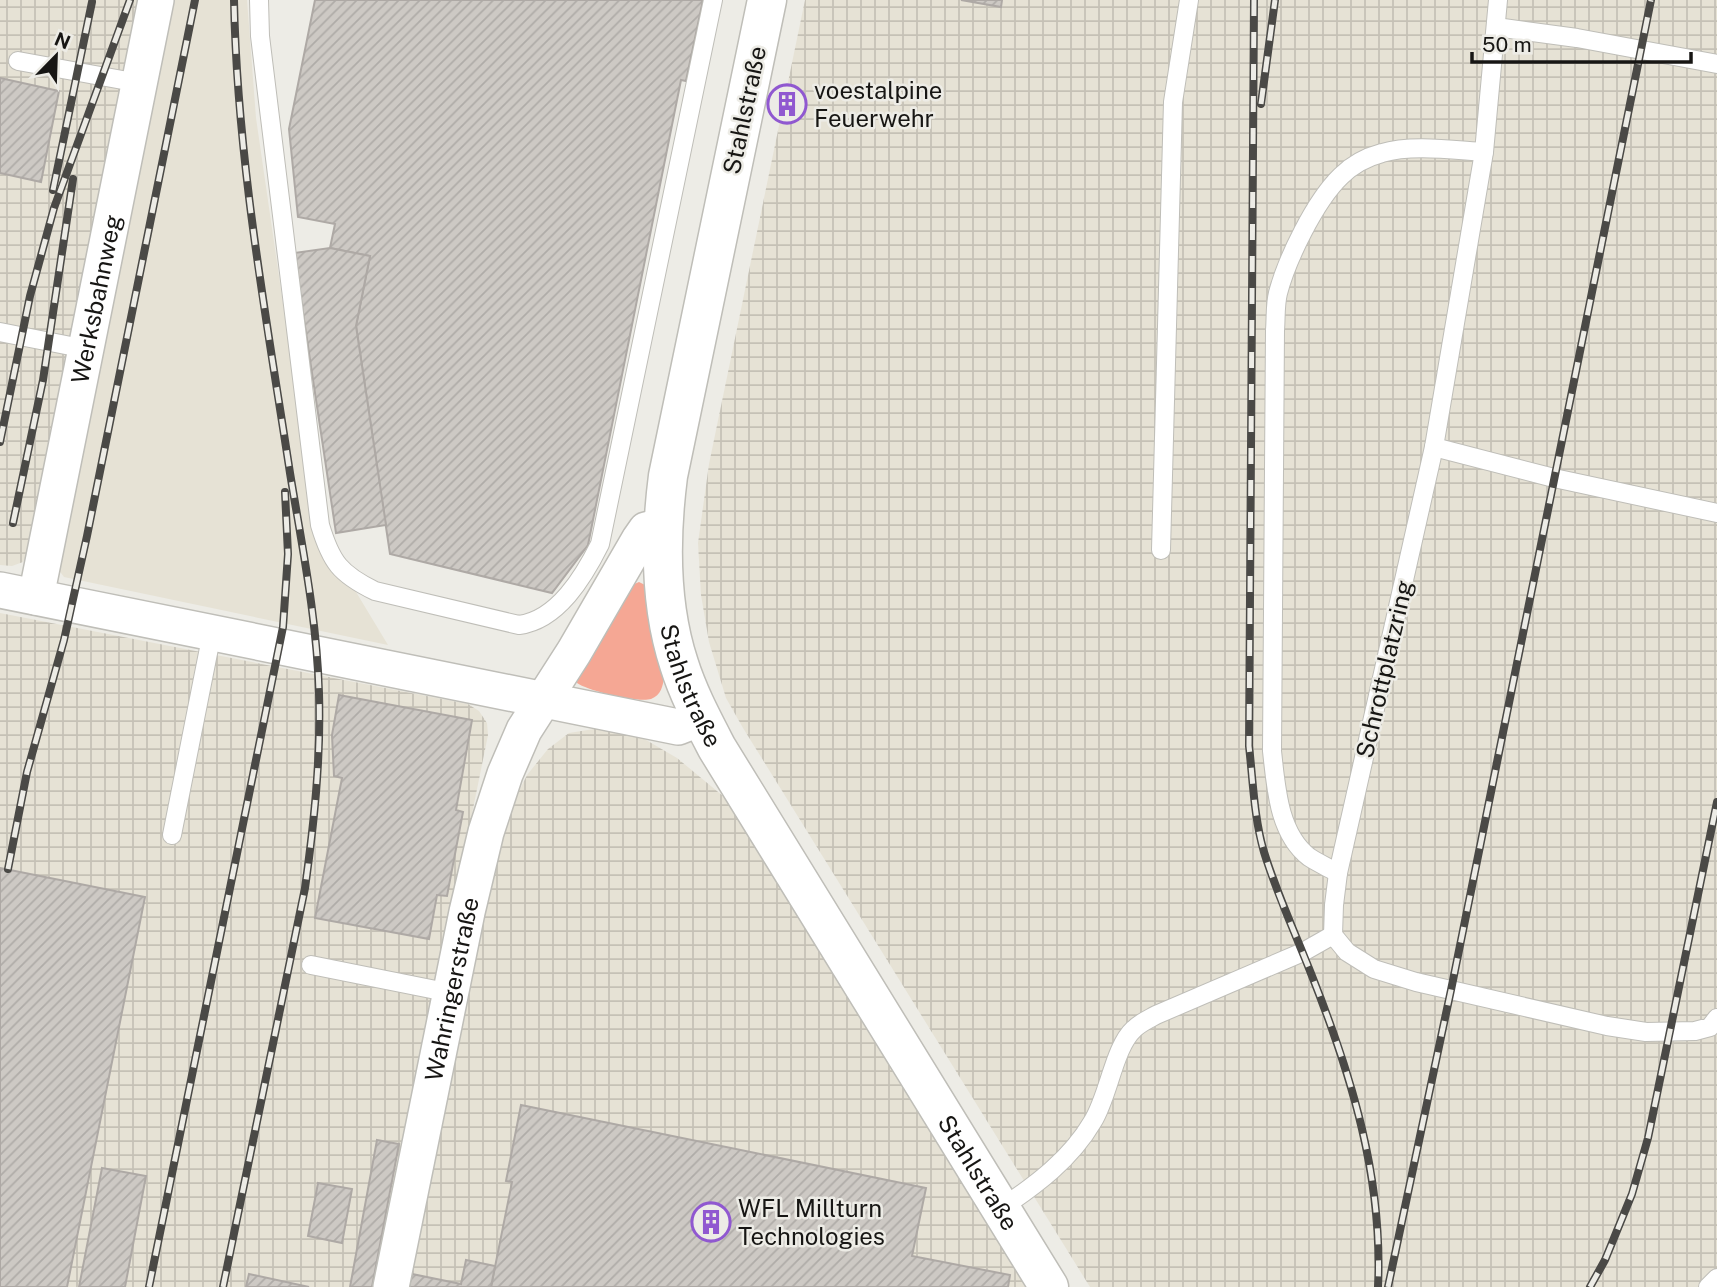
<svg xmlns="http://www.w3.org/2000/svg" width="1717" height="1287" font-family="'Public Sans',sans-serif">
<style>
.built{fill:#e6e2d5}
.industrial{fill:url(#industrial-grid)}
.grass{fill:#f5a794}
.building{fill:url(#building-hatch);stroke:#aea9a5;stroke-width:2}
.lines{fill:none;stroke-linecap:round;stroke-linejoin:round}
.lane-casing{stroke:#bfbeb8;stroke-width:20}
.street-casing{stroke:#bfbeb8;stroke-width:38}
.secondary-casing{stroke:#bfbeb8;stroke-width:41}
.lane{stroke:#fff;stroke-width:18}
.street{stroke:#fff;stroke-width:35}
.secondary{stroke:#fff;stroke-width:38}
.rail-casing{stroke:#4a4946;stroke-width:8}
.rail{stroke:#edece6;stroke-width:5;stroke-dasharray:16;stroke-linecap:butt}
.labels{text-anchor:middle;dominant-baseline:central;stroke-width:5;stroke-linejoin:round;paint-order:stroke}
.poi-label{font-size:24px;fill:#171614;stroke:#edece6;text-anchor:start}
.street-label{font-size:24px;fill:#171614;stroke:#edece6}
</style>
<defs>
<pattern id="industrial-grid" width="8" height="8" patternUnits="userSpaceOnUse" patternTransform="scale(1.75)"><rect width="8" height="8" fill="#e6e2d5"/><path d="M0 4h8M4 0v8" fill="none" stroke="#c5c1b6"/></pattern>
<pattern id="building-hatch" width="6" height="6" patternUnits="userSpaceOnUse" patternTransform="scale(1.75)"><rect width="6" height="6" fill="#cdc9c4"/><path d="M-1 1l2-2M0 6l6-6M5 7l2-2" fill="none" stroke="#afaca8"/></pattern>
</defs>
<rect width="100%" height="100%" fill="#edece6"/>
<polygon class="built" points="171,0 247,0 256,118 315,524 388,645 64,577 58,569"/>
<g class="industrial">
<polygon points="0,0 141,0 33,543 23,562 12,566 0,565"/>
<polygon points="805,0 1717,0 1717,1287 1090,1287 743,728 726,698 709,642 701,595 698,543 709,464"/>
<polygon points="0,613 468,704 479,711 487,723 488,735 376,1287 0,1287"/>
<polygon points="600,728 641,737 677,758 723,796 1027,1287 405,1287 501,837 514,801 527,775 548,749 569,733"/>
</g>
<path class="grass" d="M639,582l6,3 19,92c-1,9 -3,18 -13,22 -13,4 -63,-8 -74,-16l1,-10 54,-88z"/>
<g class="building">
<polygon points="315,0 703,0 686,81 681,80 588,545 552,593 390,554 356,326 370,256 330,248 335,224 298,217 289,129"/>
<polygon points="961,0 1002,0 1001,7"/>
<polygon points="0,78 59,91 41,182 0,173"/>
<polygon points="785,94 792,95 789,115 782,113"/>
<polygon points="330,248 370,256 356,326 386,525 336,533 294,253"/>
<polygon points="339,695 472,720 456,810 463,812 447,896 437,895 429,939 315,918 342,778 334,776 332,735"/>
<polygon points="0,868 145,897 67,1287 0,1287"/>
<polygon points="521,1105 926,1188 912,1256 1010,1275 1008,1287 491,1287 512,1182 506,1181"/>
<polygon points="377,1140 399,1144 372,1287 350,1287"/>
<polygon points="102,1168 146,1176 125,1287 79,1287"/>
<polygon points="318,1183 352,1189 342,1243 308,1236"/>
<polygon points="466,1260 495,1266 491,1287 409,1287 412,1274 461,1284"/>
<polygon points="249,1274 309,1287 246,1287"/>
</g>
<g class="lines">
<g class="lane-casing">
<g id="lane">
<path d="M259,0l1,36 60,489c11,37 20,49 55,66l144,34c39,-5 65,-49 81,-81l113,-544"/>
<polyline points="1498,0 1484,152 1434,447 1338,873 1334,905 1333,935 1347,952 1374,969 1416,982 1607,1026 1646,1032 1695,1031 1710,1027 1717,1018"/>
<polyline points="1496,27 1577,38 1717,64"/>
<polyline points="18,61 139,83"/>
<polyline points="0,332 86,349"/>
<polyline points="1434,447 1554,478 1717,513"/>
<polyline points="1161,550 1173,102 1189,0"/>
<polyline points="172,835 212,633"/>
<path d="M1338,873c-9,-5 -20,-10 -29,-16 -31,-24 -33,-71 -37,-106l3,-421c1,-12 0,-25 3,-37 9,-34 37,-92 63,-117 11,-11 26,-19 41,-23 29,-9 71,-3 102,-1"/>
<polyline points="311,965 451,993"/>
<path d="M1000,1209c36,-24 71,-50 93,-88 16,-26 21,-74 41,-92 6,-6 15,-10 22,-14l147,-63 30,-17"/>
<polyline points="1708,1287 1717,1278"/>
</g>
</g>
<g class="street-casing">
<g id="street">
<polyline points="0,590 678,727 701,718"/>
<path id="s1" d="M36,597l120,-597"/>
<path id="s2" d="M391,1287l76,-375 19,-80 19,-58 19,-44 50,-78 65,-112 7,-10 16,-4"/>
</g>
</g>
<g class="secondary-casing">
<g id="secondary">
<path id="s3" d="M767,0l-99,476c-8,62 -9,127 11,188 9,29 24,57 38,84l332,539"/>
</g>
</g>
<use href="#lane" class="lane"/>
<use href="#street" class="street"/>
<use href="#secondary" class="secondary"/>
<g class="rail-casing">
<g id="rail">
<path d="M1254,0l-5,746c4,35 5,72 15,106 13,42 32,83 48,124 40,101 71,202 66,311"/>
<polyline points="1261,104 1275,0"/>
<polyline points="53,190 92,2"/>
<polyline points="0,442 30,296 54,208 130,0"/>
<polyline points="13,523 43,380 73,179"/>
<polyline points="8,869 27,772 64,640 87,536 195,0"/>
<polyline points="149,1287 283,627 288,554 285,492"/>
<path d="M223,1287l82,-399c9,-65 16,-129 14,-195 -2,-74 -17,-147 -29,-220 -24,-157 -53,-315 -56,-473"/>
<polyline points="1388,1287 1451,990 1651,0"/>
<polyline points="1590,1287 1605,1260 1632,1194 1648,1138 1717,802"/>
</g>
</g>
<use href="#rail" class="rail"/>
</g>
<defs>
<g id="building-ring" transform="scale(2.0125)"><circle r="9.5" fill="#edece6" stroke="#9058d0" stroke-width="1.5"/><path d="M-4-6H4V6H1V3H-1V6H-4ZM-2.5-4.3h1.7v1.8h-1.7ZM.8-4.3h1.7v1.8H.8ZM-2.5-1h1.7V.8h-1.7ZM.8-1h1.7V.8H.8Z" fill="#9058d0"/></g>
</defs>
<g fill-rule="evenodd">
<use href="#building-ring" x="787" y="104"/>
<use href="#building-ring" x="711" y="1222"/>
</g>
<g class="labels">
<g class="poi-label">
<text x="814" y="90">voestalpine<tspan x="814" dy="28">Feuerwehr</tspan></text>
<text x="738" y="1208">WFL Millturn<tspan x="738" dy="28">Technologies</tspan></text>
</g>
<g class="street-label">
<text transform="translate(744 110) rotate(-78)">Stahlstraße</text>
<text stroke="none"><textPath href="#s1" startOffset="304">Werksbahnweg</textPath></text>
<text transform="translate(1384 669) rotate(-77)">Schrottplatzring</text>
<text stroke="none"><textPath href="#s3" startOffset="700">Stahlstraße</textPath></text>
<text stroke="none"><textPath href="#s2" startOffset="304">Wahringerstraße</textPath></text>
<text stroke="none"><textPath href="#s3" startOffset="1267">Stahlstraße</textPath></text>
</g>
</g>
<g transform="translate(56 56) rotate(23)" stroke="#edece6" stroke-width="5" paint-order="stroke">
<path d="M0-5L12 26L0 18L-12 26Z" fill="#171614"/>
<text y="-10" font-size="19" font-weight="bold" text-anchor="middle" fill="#171614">N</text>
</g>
<path d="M1472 52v10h219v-10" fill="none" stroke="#171614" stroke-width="3.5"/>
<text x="1482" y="52" font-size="21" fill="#171614" stroke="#edece6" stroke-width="5" paint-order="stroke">50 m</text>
</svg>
